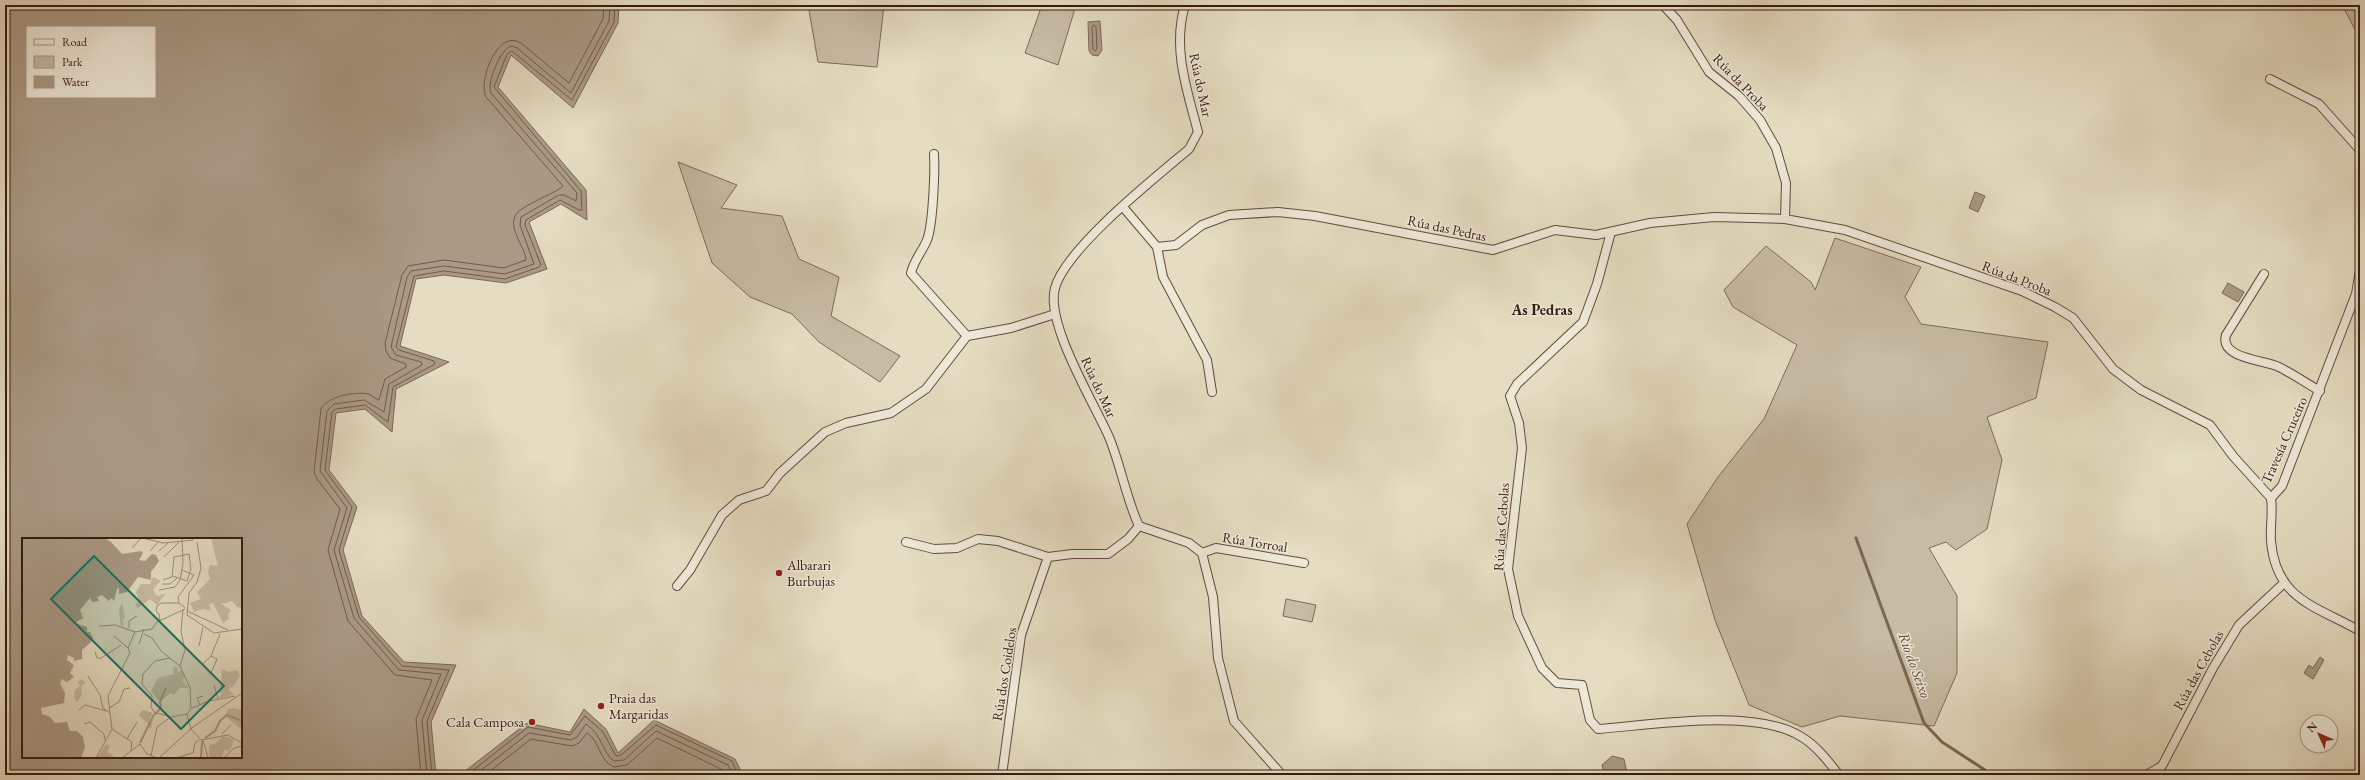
<svg xmlns="http://www.w3.org/2000/svg" width="2365" height="780" font-family="'EB Garamond',serif">
<style>
.green{fill:#c7bba3;stroke:#7e6a5a}
.water{fill:#aa9a85;stroke:#7c6756;fill-rule:evenodd}
.lines{fill:none;stroke-linecap:round;stroke-linejoin:round}
.shore{stroke:#705a4a;stroke-width:1}
.stream{stroke:#7c6756;stroke-width:3}
.minor-casing{stroke:#624a3c;stroke-width:10}
.minor{stroke:#eee8d7;stroke-width:8}
.poi-dot{fill:#8f2418;stroke:#eee8d7;stroke-width:1.5}
.labels{text-anchor:middle;dominant-baseline:central;stroke-width:3;stroke-linejoin:round;paint-order:stroke}
.street-label{font-size:14px;fill:#361a10;stroke:#eee8d7}
.poi-label{font-size:14px;fill:#361a10;stroke:#eee8d7;text-anchor:start}
.neighbourhood-label{font-size:15px;font-weight:bold;fill:#361a10;stroke:#eee8d7}
.water-label{font-size:15px;font-style:italic;fill:#5f4739;stroke:#eee8d7}
.inset-river{fill:none;stroke:#aa9a85;stroke-width:2}
.inset-road{fill:none;stroke:#9f8e7a;stroke-width:1}
.view{fill:#0f766e;fill-opacity:0.15;stroke:#0f766e;stroke-width:2}
.inset-edge{fill:none;stroke:#361a10;stroke-width:2}
</style>
<rect width="100%" height="100%" fill="#e5dcc1"/>
<filter id="stains"><feTurbulence type="fractalNoise" baseFrequency=".005" numOctaves="4"/><feColorMatrix values="0 0 0 0 .2 0 0 0 0 .09 0 0 0 0 .02 0 0 0 .5 -.17"/></filter>
<radialGradient id="worn" r=".72"><stop offset=".6" stop-color="#630" stop-opacity="0"/><stop offset="1" stop-color="#630" stop-opacity=".3"/></radialGradient>
<g class="green">
<polygon points="808,5 884,5 877,67 818,62"/>
<polygon points="1042,5 1076,5 1058,65 1025,53"/>
<polygon points="2342,5 2360,5 2360,39"/>
<polygon points="678,162 737,185 721,208 782,216 799,259 839,277 831,316 900,356 880,382 819,342 792,314 750,297 712,263"/>
<polygon points="1835,238 1921,267 1905,297 1921,324 2048,342 2036,398 1987,417 2002,460 1987,529 1956,550 1946,542 1929,548 1957,596 1957,673 1934,726 1840,716 1802,727 1749,705 1715,620 1687,524 1718,477 1764,419 1797,345 1733,307 1724,290 1766,246 1811,282 1815,290"/>
<polygon points="1286,599 1316,605 1312,622 1283,616"/>
</g>
<g class="water">
<path d="M5,5h614l-1,18 -45,85 -62,-53 -13,32 88,103 1,30 -26,-16 -32,18 18,47 -41,14 -62,-8 -28,4 -16,67 49,16 -53,27 -4,43 -27,-23 -29,4 -7,57 28,37 -14,43 19,66 42,46 52,3 -25,57 5,53h-431zM27,27h128v70h-128zM23,539h218v218h-218z"/>
<polygon points="1100,21 1102,50 1098,56 1092,55 1089,51 1088,22"/>
<polygon points="1975,192 1985,196 1978,212 1969,208"/>
<polygon points="2228,283 2244,292 2238,302 2222,293"/>
<polygon points="2320,657 2324,660 2313,679 2304,673 2309,665 2313,668"/>
<polygon points="584,709 606,729 618,753 654,720 735,759 743,775 460,775 527,723 570,732"/>
<polygon points="1612,756 1624,759 1627,773 1616,770 1604,773 1602,765"/>
</g>
<g class="lines">
<g class="shore">
<polygon points="1094,25 1096,27 1097,49 1095,51 1093,49 1092,27"/>
<path d="M421,775l-5,-56 16,-39 -37,-5 -47,-54 -20,-71 12,-41 -23,-30 -3,-7 7,-63c5,-12 34,-18 47,-15 4,1 7,5 11,6l6,-21 21,-12v-3l-16,-6 -4,-7 -1,-8 17,-68 6,-9 36,-6 60,8 22,-8c-1,-14 -20,-33 -9,-47 8,-9 43,-22 46,-27l-77,-89c-8,-13 10,-69 35,-54l48,40 34,-64 1,-14"/>
<path d="M427,775l-5,-55 19,-46 -42,-4 -45,-52 -20,-68 13,-42 -27,-37 7,-60 7,-7 30,-4 20,12 5,-28 33,-19 -1,-3 -25,-7 -5,-8 16,-70 4,-6 33,-5 61,8 29,-10 -14,-39 1,-8 38,-22h5l12,6 1,-8 -86,-100c-5,-9 10,-46 21,-47l5,2 54,45 38,-72 1,-16"/>
<polyline points="432,775 427,721 449,670 402,666 359,617 339,550 352,507 325,470 332,412 336,409 365,405 388,422 393,387 435,364 434,361 399,350 396,347 414,276 444,271 505,279 539,267 541,265 525,225 526,220 560,200 579,210 582,210 581,191 494,87 507,54 512,51 572,100 614,22 615,5"/>
<polyline points="467,775 528,727 570,735 585,716 603,732 616,756 621,755 656,725 732,761 738,775"/>
<path d="M475,775l54,-42 42,7 6,-3 9,-13c16,10 17,30 28,37l10,-1 32,-29 72,34 5,10"/>
<path d="M485,775l46,-36 41,7 7,-3 8,-10c13,8 12,28 27,34l13,-2 30,-27 66,32 3,5"/>
</g>
<polyline class="stream" points="1856,538 1924,723 1942,742 1985,770 1986,775"/>
<g class="minor-casing">
<g id="minor">
<path d="M1185,5c-13,43 2,85 13,127l-9,17c-33,28 -123,99 -134,139 -10,35 39,115 54,149 12,29 17,61 30,89l50,17 13,10 11,44 5,61 16,63 48,54"/>
<path d="M1663,5l14,15 32,52 30,24 21,24 16,28 10,35 -1,36 60,11 177,61 33,16 18,11 40,51 28,21 69,35 23,31 38,42c2,15 -1,29 0,43 5,59 45,65 89,90"/>
<polyline points="2270,79 2319,104 2360,150"/>
<path d="M934,154c1,17 -1,71 -7,86 -5,12 -13,20 -16,33l56,63"/>
<polyline points="1123,207 1157,247 1163,277 1207,360 1212,392"/>
<path d="M1611,232l-14,52 -14,38 -66,62 -7,12 9,27 3,25 -14,121 10,47 24,52 15,15 25,2 8,35 8,9c53,-4 156,-21 202,7 16,9 28,25 39,39"/>
<polyline points="1157,247 1176,245 1202,225 1229,215 1278,212 1315,216 1493,250 1555,230 1596,235 1650,223 1714,217 1785,219"/>
<path d="M2264,274l-38,61c-7,24 40,25 53,32 14,7 27,16 41,24"/>
<polyline points="2271,498 2282,486 2356,294 2360,270"/>
<polyline points="906,542 934,549 957,548 978,539 998,541 1048,557 1072,554 1108,554 1128,539 1139,526"/>
<polyline points="1202,553 1216,548 1304,563"/>
<polyline points="677,586 690,570 722,515 739,500 766,491 780,473 825,432 846,423 891,413 926,389 967,336 1011,328 1055,314"/>
<polyline points="1002,775 1021,635 1048,557"/>
<polyline points="2146,775 2162,766 2213,668 2239,625 2283,584"/>
</g>
</g>
<use href="#minor" class="minor"/>
</g>
<g class="poi-dot">
<circle cx="779" cy="573" r="4"/>
<circle cx="601" cy="706" r="4"/>
<circle cx="532" cy="722" r="4"/>
</g>
<g class="labels">
<g class="street-label">
<text transform="translate(1741 82) rotate(46)">Rúa da Proba</text>
<text transform="translate(1201 85) rotate(78)">Rúa do Mar</text>
<text transform="translate(1447 228) rotate(12)">Rúa das Pedras</text>
<text transform="translate(2017 278) rotate(21)">Rúa da Proba</text>
<text transform="translate(1099 387) rotate(65)">Rúa do Mar</text>
<text transform="translate(2284 440) rotate(-66)">Travesía Cruceiro</text>
<text transform="translate(1501 527) rotate(-86)">Rúa das Cebolas</text>
<text transform="translate(1255 542) rotate(9)">Rúa Torroal</text>
<text transform="translate(2198 670) rotate(-61)">Rúa das Cebolas</text>
<text transform="translate(1004 674) rotate(-81)">Rúa dos Coidelos</text>
</g>
<g class="poi-label">
<text x="787" y="565">Albarari<tspan x="787" dy="16">Burbujas</tspan></text>
<text x="609" y="698">Praia das<tspan x="609" dy="16">Margaridas</tspan></text>
<text x="524" y="722" text-anchor="end">Cala Camposa</text>
</g>
<g class="neighbourhood-label">
<text x="1542" y="309">As Pedras</text>
</g>
<g class="water-label">
<text transform="translate(1915 665) rotate(70)">Río do Seixo</text>
</g>
</g>
<g transform="translate(22 538)">
<rect width="220" height="220" fill="#e5dcc1"/>
<path d="M189,0h31v70l-5,-1 -5,-6 -11,3 10,6 -3,4 1,5 -6,4 -10,-20 -4,1 2,7 -8,-2 -9,3 -4,-9 11,-4 -4,-7 13,-13 -2,-6 2,-8 8,1zM131,39l8,4 -8,8 2,5 3,2 8,-3 -9,12 -7,-6 -12,9 -3,-3 4,-5 -3,-8 5,-8h9zM100,65l3,15 -3,1 2,6 -3,1 -2,-16zM151,129h4l1,5 4,-2 3,7 -3,3 6,8h-8l-6,7 -4,-2 -10,9 -9,-11 7,-13 16,-4zM200,131l7,3 8,-2 3,5 -6,11 -6,3 6,6 -16,3 5,-6 -3,1zM60,141l3,4 -4,4 1,8 -5,7 -3,-5 1,-7 5,-4 -2,-4zM212,170l8,2v20l-17,-14 3,-7zM121,172l10,3 -4,6 4,1 -2,8h-6l4,-3 -10,-10zM201,198l11,3 -2,7 -3,5 -4,-2 -4,9h-9l-3,-2v-11l6,-1zM84,206l4,2 -3,6 6,3 -1,3h-15z" fill="#c7bba3"/>
<path d="M0,0h83l6,4 11,12 19,-3 2,2 -4,7 6,1 7,-7 4,1 3,6 -8,11v8l-13,-3 -11,15 -8,2v-6l-2,1 -3,12 -3,-3 -2,3 -7,-6 -5,2 2,4 -7,1 -2,-4 -10,12 3,8 -8,5 12,4v5h3l3,6 -2,4 -9,8v9l-8,2v-3l-6,-3 -1,5 7,5 -4,8 4,4 -7,5 -5,-3 -2,4 5,10 -1,10 -23,5 1,6 8,3 5,6 12,-1 3,9h7l6,6 2,10 -4,11h-59z" fill="#aa9a85"/>
<path class="inset-river" d="M183,200l10,-7 5,-10 7,-6 15,6M118,205l13,-27 8,-8 -1,-6 6,-14M179,220l1,-17"/>
<path class="inset-road" d="M121,0l20,5 31,-3M175,4l4,26 -4,14 -8,11 -2,22 27,18 28,-4M110,10l9,-10M128,13l8,-9M137,13l9,-8M142,19l15,-15M151,38l14,5M141,42l9,-3 2,-20 15,-3 2,15 -4,12M140,46h8l7,-6M137,52l16,-3 5,-7 3,-17 -1,-25M157,65l-1,-6 16,-22 -12,-5M161,71l-2,22 4,19 -5,16 10,22 1,20 -4,7 4,14 10,11 27,-5 14,8M165,73l41,19M138,83l-1,-7 -3,-3 1,-5 4,-3h18l6,5M77,88l16,-1 20,7M107,90v-7l8,-5M122,96l8,4 10,14 18,14M92,98l14,12M117,106l5,-15M177,108l4,-19M73,114l2,6h4l20,-13M148,120l-15,3 -12,13 -1,10 10,12 -1,11 3,5 17,5 16,-3M180,127l9,-9 9,-22M189,135l6,-14 -6,-3M66,138l12,19 3,13 7,5M192,147l4,14M178,167l-3,-7 6,-2M87,170l10,-6 5,-13 6,-1M170,170l17,-7 26,-5M57,172l6,-5 21,6M62,186l6,-2 14,12 1,6M90,191l20,13 -1,9M200,196l9,-9M105,201l10,-17M181,202l5,18M129,218l6,-29 14,-10M74,220l16,-29 -4,-33 22,-43 -2,-5 7,-16 17,-3 5,-7 28,-13M100,220l18,-14 6,9 10,5M137,220l34,-31 49,-34M154,220l17,-5 2,-10 4,-3M202,220l10,-10 8,-2"/>
<path class="view" d="M72,18l130,130 -43,43 -130,-130z"/>
<rect width="220" height="220" class="inset-edge"/>
</g>
<rect width="2365" height="780" fill="none" stroke="#e5dcc1" stroke-width="20"/>
<rect x="6" y="6" width="2353" height="768" fill="none" stroke="#361a10" stroke-width="2"/>
<rect x="10" y="10" width="2345" height="760" fill="none" stroke="#361a10"/>
<rect x="26" y="26" width="130" height="72" fill="#eee8d7" stroke="#a49687"/>
<rect x="34" y="39" width="20" height="6" fill="#eee8d7" stroke="#a49687"/>
<text x="62" y="46" font-size="12" fill="#361a10">Road</text>
<rect x="34" y="56" width="20" height="12" fill="#c7bba3" stroke="#a49687"/>
<text x="62" y="66" font-size="12" fill="#361a10">Park</text>
<rect x="34" y="76" width="20" height="12" fill="#aa9a85" stroke="#a49687"/>
<text x="62" y="86" font-size="12" fill="#361a10">Water</text>
<g transform="translate(2319 734) rotate(315)"><circle r="19" fill="#eee8d7" stroke="#a49687"/>
<path d="M0-3L7 15L0 10L-7 15Z" fill="#8f2418"/>
<text y="-6" font-size="11" font-weight="bold" text-anchor="middle" fill="#361a10">N</text>
</g>
<rect width="100%" height="100%" filter="url(#stains)"/>
<rect width="100%" height="100%" fill="url(#worn)"/>
</svg>
